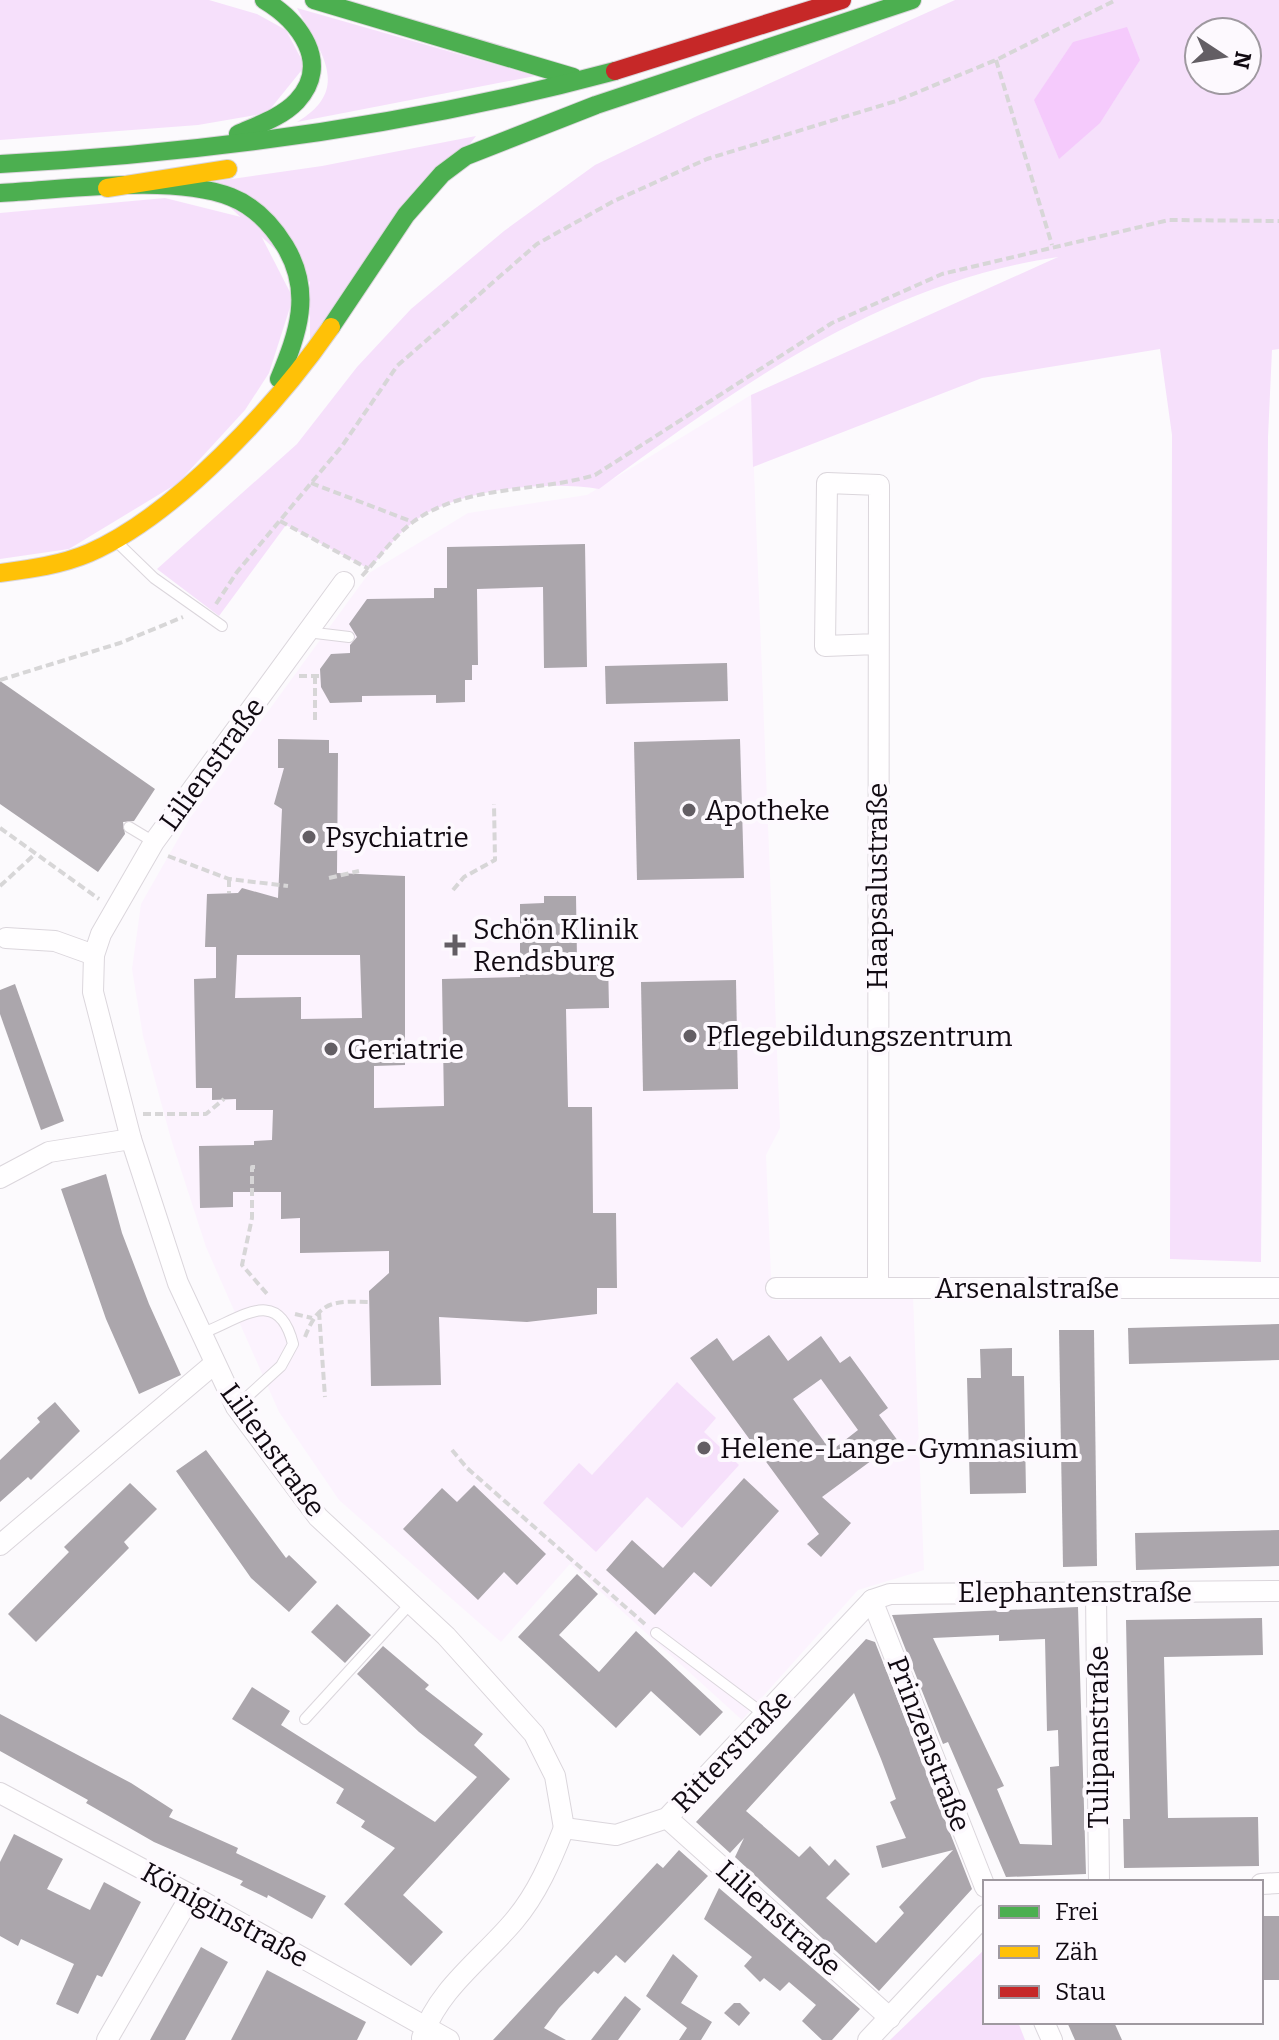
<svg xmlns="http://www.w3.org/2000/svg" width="1279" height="2040" font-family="Bitter,serif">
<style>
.built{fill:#fcf3fe}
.green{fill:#f6e0fb;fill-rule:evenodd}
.water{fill:#f5cafc}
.building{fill:#aba6ac;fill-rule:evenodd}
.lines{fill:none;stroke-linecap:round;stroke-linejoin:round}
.lane-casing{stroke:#dbd6dc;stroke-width:12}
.street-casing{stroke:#dbd6dc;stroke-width:22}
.fast-casing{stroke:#dbd6dc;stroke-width:20}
.slow-casing{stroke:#dbd6dc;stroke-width:20}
.jam-casing{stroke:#dbd6dc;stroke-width:20}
.path{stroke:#d7d6d7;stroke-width:4;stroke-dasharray:8 4;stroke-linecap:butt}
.lane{stroke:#fffeff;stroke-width:10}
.street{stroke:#fffeff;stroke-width:20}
.fast{stroke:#4caf50;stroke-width:18}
.slow{stroke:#ffc107;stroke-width:18}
.jam{stroke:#c62828;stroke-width:18}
.poi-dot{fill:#635e64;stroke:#fdf9fe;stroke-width:3}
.labels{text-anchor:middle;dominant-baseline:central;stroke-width:8;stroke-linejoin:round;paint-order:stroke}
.street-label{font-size:28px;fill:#110a12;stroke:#fdf9fe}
.poi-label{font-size:28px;fill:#110a12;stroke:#fdf9fe;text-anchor:start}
</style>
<rect width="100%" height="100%" fill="#fcfafd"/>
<polygon class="built" points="751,395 780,1128 766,1155 772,1300 913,1296 924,1570 858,1590 742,1720 570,1564 501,1642 339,1500 279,1412 206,1247 171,1139 143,1036 132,969 141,904 190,818 369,573 468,513 587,495"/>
<g class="green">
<polygon points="0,0 209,0 257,14 286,30 305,66 267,113 198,125 0,140"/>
<path d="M955,0h324v349l-7,1 -4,87 -7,825 -91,-3 2,-824 -12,-86 -178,29 -229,89 -2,-72 307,-138c-177,26 -319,129 -459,232 -53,-9 -144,0 -187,34 -16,13 -29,31 -43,46l-83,-44 -67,91 -62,-47 140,-125 60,-77 54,-58 93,-78 91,-66 102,-49zM1199,32h48v48h-48z"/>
<path d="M297,8l238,68 -238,46c56,-33 23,-71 0,-114z"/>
<polygon points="476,136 310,348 310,282 204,183 322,166"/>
<polygon points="165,198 253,220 293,298 269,373 245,410 178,483 69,549 0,559 0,213"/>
<polygon points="677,1382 716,1418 704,1432 739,1465 682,1528 647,1497 596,1552 543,1503 579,1463 592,1475"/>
<polygon points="985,1949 985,2022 1018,2022 1025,2040 890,2040"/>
</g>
<polygon class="water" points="1127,27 1140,60 1100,123 1059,159 1034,100 1073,42"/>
<g class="building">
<polygon points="585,544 587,667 544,668 543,587 477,589 478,665 472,665 472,680 465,680 465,702 436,703 436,695 362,696 362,702 330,703 321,687 320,669 331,654 350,653 350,645 357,637 349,624 367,599 434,598 434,588 447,588 447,547"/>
<polygon points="727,663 728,701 606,704 605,666"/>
<polygon points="0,681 155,789 134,821 123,822 125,834 98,872 0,804"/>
<path d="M278,739l51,1v13h9l-1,120 68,3v189l-31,1v42l70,-2 -2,-127 78,-2v-73l24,-1v-7h32l1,64h31l1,48 -43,1 2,98h24l1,106h23l1,75h-20v26l-70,8 -88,-5 2,68 -70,1 -2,-95 20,-18v-22l-89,2v-35l-19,1v-27h-48v15l-33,1 -1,-62 55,-1v-4l18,-1 1,-30h-37v-11l-24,1v-12h-16l-2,-109 22,-1v-31h-11l2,-53 31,-1 4,-5 36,10 4,-89 -8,-5 10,-36h-6zM237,955h123l2,63 -61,1v-22l-66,1z"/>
<polygon points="740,739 744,878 637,880 634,742"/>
<polygon points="736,980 738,1089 643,1091 641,982"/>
<polygon points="15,984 64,1121 41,1130 0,1014 0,990"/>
<polygon points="106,1174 122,1233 149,1304 181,1375 139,1394 106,1319 61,1189"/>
<polygon points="1279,1324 1279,1360 1129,1364 1128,1328"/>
<polygon points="1059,1330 1094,1330 1097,1566 1063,1567"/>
<path d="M769,1335l19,26 33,-25 19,27 10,-7 38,52 -9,7 19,26 -76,56 29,26 -30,34 -14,-13 12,-10 -129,-176 27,-20 16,23zM821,1379l37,51 -27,21 -38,-52z"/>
<polygon points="1012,1348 1012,1376 1024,1376 1026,1493 970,1494 967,1378 981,1378 980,1349"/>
<polygon points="55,1402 80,1431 31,1480 28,1477 0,1502 0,1460 40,1422 37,1418"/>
<polygon points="206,1450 286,1558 289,1555 317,1582 289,1612 251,1578 176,1471"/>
<polygon points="744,1478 779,1511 711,1587 694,1572 655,1615 606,1570 632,1540 663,1568"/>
<polygon points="130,1483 157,1509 124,1542 129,1548 36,1642 8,1614 69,1552 64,1547"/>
<polygon points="474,1485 546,1554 517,1585 504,1572 478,1600 403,1529 442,1488 457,1502"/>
<polygon points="1279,1530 1279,1566 1136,1570 1135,1533"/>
<polygon points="577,1574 598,1594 559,1635 599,1672 636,1631 723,1712 700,1736 651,1691 616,1728 518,1637"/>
<polygon points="337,1604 371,1635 345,1663 311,1632"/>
<path d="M1078,1607l8,267 -80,3 -58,-135 -5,2 -51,-129zM999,1635v6l46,-2 2,92 11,-1 1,36 -9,1 2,78 -32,-1 -23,-55 7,-3 -71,-148z"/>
<polygon points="1262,1618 1263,1655 1164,1657 1168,1818 1258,1817 1259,1866 1124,1868 1123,1819 1130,1819 1126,1620"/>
<path d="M866,1639l9,3 97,247 -93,102 -144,-134 9,-19 -14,15 -34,-31zM854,1693l27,66 15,40 -6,3 16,36 -30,8 6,22 71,-18 -54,57 5,6 -28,30 -50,-45 24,-24 -15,-15 -6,7 -19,-20 -11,11 -53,-46z"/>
<polygon points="383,1646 429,1685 425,1689 483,1734 474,1745 510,1779 403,1895 443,1932 411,1966 344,1904 395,1848 361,1827 365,1821 336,1803 344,1789 232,1719 252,1687 290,1711 281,1725 435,1822 477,1777 419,1732 357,1674"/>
<polygon points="0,1714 131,1783 173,1810 169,1817 238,1848 236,1853 326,1896 312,1919 268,1895 267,1898 240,1885 243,1881 154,1842 86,1803 88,1800 0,1751"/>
<polygon points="14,1834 63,1859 47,1889 90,1910 104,1882 141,1902 102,1977 97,1975 78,2014 56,2004 74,1964 21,1939 18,1946 0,1936 0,1862"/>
<polygon points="679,1850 708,1876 625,1963 616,1955 598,1974 594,1971 559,2008 544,2028 566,2040 493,2040 657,1863 663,1868"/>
<polygon points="719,1888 860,2009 832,2040 822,2040 802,2021 816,2005 789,1982 780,1991 764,1978 760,1982 744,1966 752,1957 704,1919"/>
<rect x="1261" y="1916" width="18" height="64"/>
<polygon points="201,1947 228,1962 185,2040 150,2040"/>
<polygon points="673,1954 698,1976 681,2003 712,2022 701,2040 679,2040 687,2028 646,1996"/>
<polygon points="267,1970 366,2022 357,2040 231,2040"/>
<polygon points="625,1996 641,2009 618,2040 591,2040"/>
<polygon points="734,2003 740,2003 750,2013 739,2026 724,2013"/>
<polygon points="1067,2022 1114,2022 1122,2040 1075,2040"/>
</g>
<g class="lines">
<g class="lane-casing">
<g id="lane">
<polyline points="121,546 154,578 222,626"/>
<polyline points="307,632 349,637"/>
<polyline points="129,827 154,842"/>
<path d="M200,1334c38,-13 78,-51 93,10l-12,22 -45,41"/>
<polyline points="656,1633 765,1715"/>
<polyline points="305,1719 411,1603"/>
</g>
</g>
<g class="street-casing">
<g id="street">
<polyline points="344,582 154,842 101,934 94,955 93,992 131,1139 178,1283 236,1407 318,1517 446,1636 534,1734 555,1776 564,1828"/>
<polyline points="877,644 825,646 827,483 879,485 878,1288"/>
<polyline points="6,938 55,941 94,955"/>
<polyline points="0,1178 49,1152 131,1139"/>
<polyline points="776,1288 1279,1288"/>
<polyline points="0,1545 214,1364"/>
<polyline points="1096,1592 1099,1882"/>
<polyline points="872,1600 985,1887"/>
<polyline points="0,1793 191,1895 449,2040"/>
<polyline points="667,1818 890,2018"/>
<polyline points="564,1828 616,1835 667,1818 872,1600 890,1594 1279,1591"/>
<polyline points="1261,1884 1279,1883"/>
<polyline points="1044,2022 1052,2040"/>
<path d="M422,2038c15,-48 61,-80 92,-117 23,-27 37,-60 50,-93"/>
<polyline points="107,2040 191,1895"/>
<polyline points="868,2040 985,1915"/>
</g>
</g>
<g class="fast-casing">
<g id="fast">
<polyline points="314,0 573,77"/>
<path d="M238,134c20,-9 44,-17 59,-33 35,-38 2,-80 -33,-101"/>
<path d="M0,164c208,-11 414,-39 615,-93"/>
<path d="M0,193c64,-3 172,-19 231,4 23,9 41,28 54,49 28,46 13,87 -6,133"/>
<polyline points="331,327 406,215 442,174 466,156 596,105 912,0"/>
</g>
</g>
<g class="slow-casing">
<g id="slow">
<polyline points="107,188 228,169"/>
<path d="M0,573c30,-4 61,-8 89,-20 87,-38 188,-148 242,-226"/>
</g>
</g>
<g class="jam-casing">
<polyline id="jam" points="615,71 842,0"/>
</g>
<g class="path">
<polyline points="996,60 1052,245"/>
<polyline points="311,483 413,522"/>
<polyline points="280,521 369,569"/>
<path d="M362,576c16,-17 32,-40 51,-54 52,-38 123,-29 182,-47l237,-152 110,-49 227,-54 110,1"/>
<polyline points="216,604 237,572 342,446 397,366 537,244 614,201 707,159 896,101 996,60 1116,0"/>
<polyline points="299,676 320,676"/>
<polyline points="0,680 120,643 183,617"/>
<polyline points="315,720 315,677"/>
<polyline points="0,828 99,899"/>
<polyline points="168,856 229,879 288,886"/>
<polyline points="329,878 359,871"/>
<polyline points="229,879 229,893"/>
<polyline points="0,886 35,854"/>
<polyline points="453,890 464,877 495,860 494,804"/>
<polyline points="143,1114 206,1114 224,1099"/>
<polyline points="255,1167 252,1167 252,1218 242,1265 268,1295"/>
<polyline points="319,1312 325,1397"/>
<polyline points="295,1314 312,1318"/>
<path d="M305,1337c14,-37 29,-36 65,-35"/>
<polyline points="452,1450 467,1468 646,1625"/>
</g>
<use href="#lane" class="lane"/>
<use href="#street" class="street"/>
<use href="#fast" class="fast"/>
<use href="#slow" class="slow"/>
<use href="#jam" class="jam"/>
</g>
<g class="poi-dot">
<circle cx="689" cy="810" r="8"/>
<circle cx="309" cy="837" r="8"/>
<path d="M451 933h8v8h8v8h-8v8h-8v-8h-8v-8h8z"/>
<circle cx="690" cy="1036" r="8"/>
<circle cx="331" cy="1049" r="8"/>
<circle cx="704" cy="1448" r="8"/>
</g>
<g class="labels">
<g class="street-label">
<text transform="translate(212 764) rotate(-54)">Lilienstraße</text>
<text transform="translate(877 886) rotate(-90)">Haapsalustraße</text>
<text x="1027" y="1288">Arsenalstraße</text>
<text transform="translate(273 1450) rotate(54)">Lilienstraße</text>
<text x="1075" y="1592">Elephantenstraße</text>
<text transform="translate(1098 1737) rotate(-90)">Tulipanstraße</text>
<text transform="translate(929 1744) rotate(69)">Prinzenstraße</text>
<text transform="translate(732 1751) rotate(-46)">Ritterstraße</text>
<text transform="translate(225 1915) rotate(29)">Königinstraße</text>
<text transform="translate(779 1918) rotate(42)">Lilienstraße</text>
</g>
<g class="poi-label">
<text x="705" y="810">Apotheke</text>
<text x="325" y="837">Psychiatrie</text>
<text x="473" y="929">Schön Klinik<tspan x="473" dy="32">Rendsburg</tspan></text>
<text x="706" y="1036">Pflegebildungszentrum</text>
<text x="347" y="1049">Geriatrie</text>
<text x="720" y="1448">Helene-Lange-Gymnasium</text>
</g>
</g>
<rect x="983" y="1880" width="280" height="144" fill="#fdf9fe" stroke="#9f99a0" stroke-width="2"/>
<rect x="999" y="1906" width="40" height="12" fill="#4caf50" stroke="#9f99a0" stroke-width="2"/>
<text x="1055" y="1920" font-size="24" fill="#110a12">Frei</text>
<rect x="999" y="1946" width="40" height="12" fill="#ffc107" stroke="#9f99a0" stroke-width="2"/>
<text x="1055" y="1960" font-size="24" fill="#110a12">Zäh</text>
<rect x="999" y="1986" width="40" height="12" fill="#c62828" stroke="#9f99a0" stroke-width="2"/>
<text x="1055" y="2000" font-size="24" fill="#110a12">Stau</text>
<g transform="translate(1223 56) rotate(102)"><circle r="38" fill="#fdf9fe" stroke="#9f99a0" stroke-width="2"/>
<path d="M0-6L14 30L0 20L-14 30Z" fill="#635e64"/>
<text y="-12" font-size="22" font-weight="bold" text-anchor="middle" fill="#110a12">N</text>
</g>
</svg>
